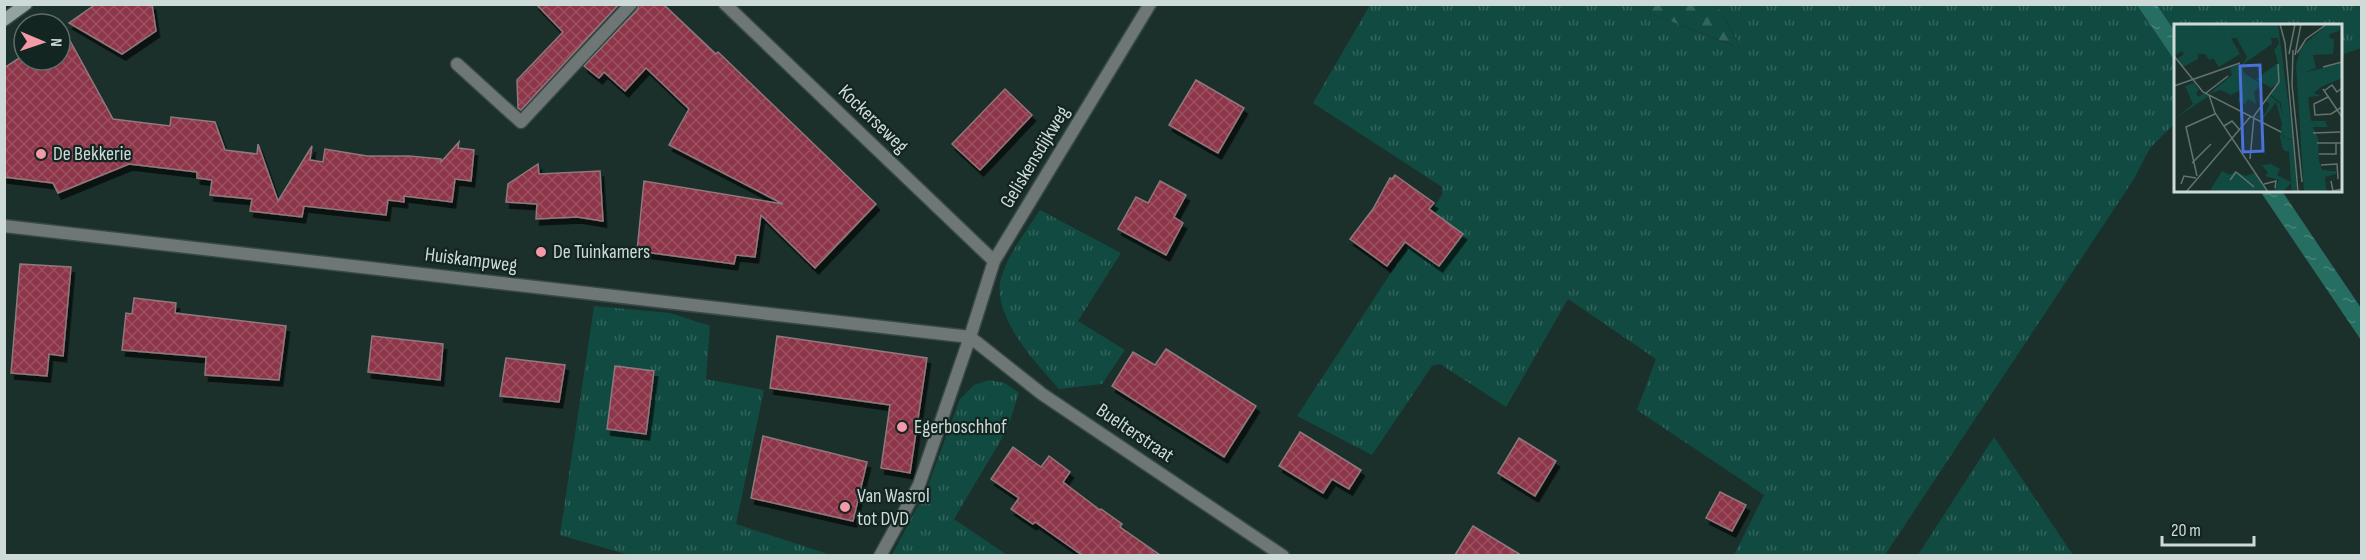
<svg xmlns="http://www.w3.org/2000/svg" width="2366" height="560" font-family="'Sofia Sans Condensed',sans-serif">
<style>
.grass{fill:url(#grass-tufts)}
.forest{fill:url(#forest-firs)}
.water{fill:url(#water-ripples)}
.building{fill:url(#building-cross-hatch);stroke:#8f797c;stroke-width:1.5;filter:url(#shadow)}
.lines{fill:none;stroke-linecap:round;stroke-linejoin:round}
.lane-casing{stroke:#384a47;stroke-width:15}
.street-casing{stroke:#384a47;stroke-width:15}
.secondary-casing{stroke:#384a47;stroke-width:15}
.lane{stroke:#6e7775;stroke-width:12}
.street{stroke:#6e7775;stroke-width:12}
.secondary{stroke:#93a39f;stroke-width:12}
.poi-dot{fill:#f39aa8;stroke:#122521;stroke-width:2}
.labels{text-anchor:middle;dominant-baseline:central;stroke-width:4.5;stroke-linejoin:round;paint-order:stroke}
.street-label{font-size:20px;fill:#cedad7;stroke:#122521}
.poi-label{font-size:20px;fill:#cedad7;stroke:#122521;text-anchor:start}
.inset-road{fill:none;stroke:#637370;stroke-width:1.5}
.view{fill:#4971d8;fill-opacity:0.15;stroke:#4971d8;stroke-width:3}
.inset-edge{fill:none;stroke:#cedad7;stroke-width:3}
</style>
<defs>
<pattern id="grass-tufts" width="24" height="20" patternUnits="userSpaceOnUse" patternTransform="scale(1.5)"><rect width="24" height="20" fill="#114a41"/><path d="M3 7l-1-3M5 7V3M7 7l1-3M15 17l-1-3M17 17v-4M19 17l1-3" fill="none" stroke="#32645c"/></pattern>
<pattern id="forest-firs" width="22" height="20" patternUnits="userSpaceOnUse" patternTransform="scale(1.5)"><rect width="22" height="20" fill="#114a41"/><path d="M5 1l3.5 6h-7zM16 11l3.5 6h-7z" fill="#32645c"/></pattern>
<pattern id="water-ripples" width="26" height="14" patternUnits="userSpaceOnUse" patternTransform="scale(1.5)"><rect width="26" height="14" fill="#276e62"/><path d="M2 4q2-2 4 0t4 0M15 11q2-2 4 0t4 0" fill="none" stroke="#458278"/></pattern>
<pattern id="building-cross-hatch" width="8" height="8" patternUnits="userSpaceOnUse" patternTransform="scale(1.5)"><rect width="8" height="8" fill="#8d3448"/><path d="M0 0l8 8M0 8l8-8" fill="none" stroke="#9c5162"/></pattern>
<filter id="shadow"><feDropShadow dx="3.5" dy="6" stdDeviation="0" flood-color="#0009"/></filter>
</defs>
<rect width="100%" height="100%" fill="#1b2f2b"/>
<g class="grass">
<polygon points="1370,5 1628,5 1734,46 1737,40 1717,5 2361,5 2361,48 2341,55 2340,26 2176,26 2175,123 2150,148 2134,179 1885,555 1734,555 1764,495 1637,410 1656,359 1568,299 1506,407 1440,364 1432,366 1372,455 1297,416 1442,195 1442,187 1313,103"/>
<path d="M1040,210l81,43 -43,68 47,29 -23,34 -43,5c-23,-26 -68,-73 -58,-111 7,-24 25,-47 39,-68z"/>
<polygon points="594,306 670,313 710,326 706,379 764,390 736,524 831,555 629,555 560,535"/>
<polygon points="989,380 1005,383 1019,393 1007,430 954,519 1007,555 892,555 927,488 960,399 974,385"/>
<polygon points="1994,437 2073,555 1918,555"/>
</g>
<polygon class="forest" points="1628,5 1717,5 1737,41 1735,46"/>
<g class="water">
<polygon points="2137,5 2157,5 2175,32 2175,61"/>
<polygon points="2260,191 2282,191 2361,308 2361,340"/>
</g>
<g class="building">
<polygon points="96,4 152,4 156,31 122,54 69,23"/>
<polygon points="536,4 619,4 521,110 518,108 517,80 563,32"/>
<polygon points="639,4 663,4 716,54 718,52 876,204 815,268 761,215 755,257 736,255 734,264 637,251 644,181 783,204 669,145 689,109 646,68 625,91 604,72 599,78 584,66 637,10"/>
<polygon points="63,28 113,119 170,126 171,117 215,122 225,150 257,154 258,144 278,201 312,146 310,160 323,162 325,149 367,156 409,156 441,159 441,162 459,142 458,148 474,150 471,181 455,179 452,202 404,196 404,202 388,200 386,215 304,206 302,217 250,211 252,199 210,195 212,180 197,178 197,172 129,164 58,193 53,183 4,177 4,68 24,55 24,60 60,60 60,30"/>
<polygon points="1196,80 1244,108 1218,153 1169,125"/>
<polygon points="1005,89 1032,115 980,170 952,144"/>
<polygon points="538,164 539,174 600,171 603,221 577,217 536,219 537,204 506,202 508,184"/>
<polygon points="1395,175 1434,203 1429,209 1463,234 1439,266 1405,242 1387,266 1350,239 1373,209 1390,178 1392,179"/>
<polygon points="1160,181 1186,195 1174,217 1183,223 1166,255 1118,229 1136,197 1148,203"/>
<polygon points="20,264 71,267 63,356 49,354 47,376 11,373"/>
<polygon points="134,298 176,303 175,313 286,326 279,380 205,375 206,357 122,350 126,313 132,314"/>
<polygon points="372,336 443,344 440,380 368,372"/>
<polygon points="777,336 927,358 910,473 881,468 890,405 770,388"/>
<polygon points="1166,349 1256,406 1224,457 1112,386 1133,352 1155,365"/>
<polygon points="506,358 565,365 559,402 500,396"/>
<polygon points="615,366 654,371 646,434 607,429"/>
<polygon points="1300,432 1361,470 1349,489 1332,479 1323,493 1279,466"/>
<polygon points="763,436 867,462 853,521 751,498"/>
<polygon points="1519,438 1556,461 1535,496 1498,473"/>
<polygon points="1013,447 1041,467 1049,456 1070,472 1063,482 1100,510 1101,509 1122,524 1120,527 1160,555 1082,555 1035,522 1033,524 1011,509 1019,498 991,479"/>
<polygon points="1720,492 1746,505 1732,531 1706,518"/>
<polygon points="1473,526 1521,555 1455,555"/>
</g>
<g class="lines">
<g class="lane-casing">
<g id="lane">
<polyline points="457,64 521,122 631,4"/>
<polyline points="880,556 919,485 970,337"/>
</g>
</g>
<g class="street-casing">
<g id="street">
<polyline points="725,4 994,261"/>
<polyline points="4,226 970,337"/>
<polyline points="970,337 1042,394 1283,556"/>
<polyline points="970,337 994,261 1150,4"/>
</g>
</g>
<g class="secondary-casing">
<polyline id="secondary" points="4,20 26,4"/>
</g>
<use href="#lane" class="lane"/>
<use href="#street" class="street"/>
<use href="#secondary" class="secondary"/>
</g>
<g class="poi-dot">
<circle cx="41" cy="154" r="6"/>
<circle cx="541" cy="252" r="6"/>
<circle cx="902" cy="427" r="6"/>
<circle cx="845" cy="507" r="6"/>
</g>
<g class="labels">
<g class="street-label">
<text transform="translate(873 119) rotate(44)">Kockerseweg</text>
<text transform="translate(1035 157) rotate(-59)">Geliskensdijkweg</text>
<text transform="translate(471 260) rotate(7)">Huiskampweg</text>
<text transform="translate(1135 433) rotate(34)">Buelterstraat</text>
</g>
<g class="poi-label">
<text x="53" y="154">De Bekkerie</text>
<text x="553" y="252">De Tuinkamers</text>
<text x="914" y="427">Egerboschhof</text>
<text x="857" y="496">Van Wasrol<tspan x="857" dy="23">tot DVD</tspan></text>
</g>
</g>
<g transform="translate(2174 24)">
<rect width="168" height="168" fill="#1b2f2b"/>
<path d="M0,0h104l15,115 -9,-1 -3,-35 -10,-8 5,-11 -5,4 -8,-5 -9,9 2,12 -8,-5 -3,5 -7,-3 4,-12 -11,6 -10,-5 -12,4 23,-19 -2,-7 10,-4 5,10 17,10 -6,-5 22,-16 -4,-13 5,-6 -1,-6h-7l1,6 -30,21 5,-8 -11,-20h25h-36l6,1 9,16 -21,13 -6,-9 -4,2 -4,-6h-7v5l-15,8 -6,-8 7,-5 -2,-3 -8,5zM154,0h14l-3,7 -9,3 -1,4 5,1 -1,15 -20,1 3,13 -13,5 39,-10v15l-21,9 -7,6 7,3 -13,1 3,24h14l3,6h-11l-6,-5 10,49h15v3l-11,3 2,15h-23l-8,-127 5,-18zM20,59l5,7 -3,3 2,4 6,-4 5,3 -35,23 19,-15 -8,-18zM97,72l9,8 4,22 -1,12 10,2 4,52h-5l-1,-9 -8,9 -9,-2 5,-10 -14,-4 3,-3 -6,-8 9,-1 9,5 -3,6 14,7 -2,-30 -6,-2 -3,-13 2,-13 -6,-22 -13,17 -8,-3 9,-1 6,-11 -5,-4z" fill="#114a41"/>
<path d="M21,0l28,11 -4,-11h47l-2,13 -55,2zM139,68l-7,9 5,20 6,6h-4l5,11 1,23 3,9 14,-1 -13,2 -3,5 -16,-76z" fill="#114a41"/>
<path d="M22,0h23l5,11 -15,3z" fill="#114a41"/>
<path d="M48,147l8,4 5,-4 10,5 10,-3 12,19h-58z" fill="#114a41"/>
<path class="inset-road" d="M106,0l5,19 13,149M119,26l-1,35 10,97M123,29l9,-14 21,-15M115,30l6,-30M121,31l6,-31M0,32l29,36 78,40M149,43l19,-5M0,62l66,-23M149,65l19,28M150,67l8,-6 5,7 5,-4M32,69l22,-17M35,71l6,18 53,79M154,73l-14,7 1,11 16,-1 11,-7M50,102l8,-5 7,8M139,109l27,-1M143,119h25M145,130h17v-11M76,135l4,-43 25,-34 -1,-18M18,139l19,-19M147,141l16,-1 1,15M23,152l-11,-49 29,-13M56,156l6,-8 18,15M157,157l2,10 9,-2M7,160l3,-8 12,2M90,160l12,-3 -1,7M12,168l65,-76"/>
<path class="view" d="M86,41l3,86 -20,1 -3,-86z"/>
<rect width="168" height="168" class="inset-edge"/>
</g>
<rect width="2366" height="560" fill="none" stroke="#cedad7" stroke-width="12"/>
<g transform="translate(42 42) rotate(92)"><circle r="28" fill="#122521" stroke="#5d6d6a" stroke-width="1.5"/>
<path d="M0-4.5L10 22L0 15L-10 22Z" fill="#f39aa8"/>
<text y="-9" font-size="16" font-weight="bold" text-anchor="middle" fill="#cedad7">N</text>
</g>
<path d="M2162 536v9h92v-9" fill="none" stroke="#cedad7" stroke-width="3"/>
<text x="2171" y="536" font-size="18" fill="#cedad7" stroke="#122521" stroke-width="4.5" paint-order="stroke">20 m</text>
</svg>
